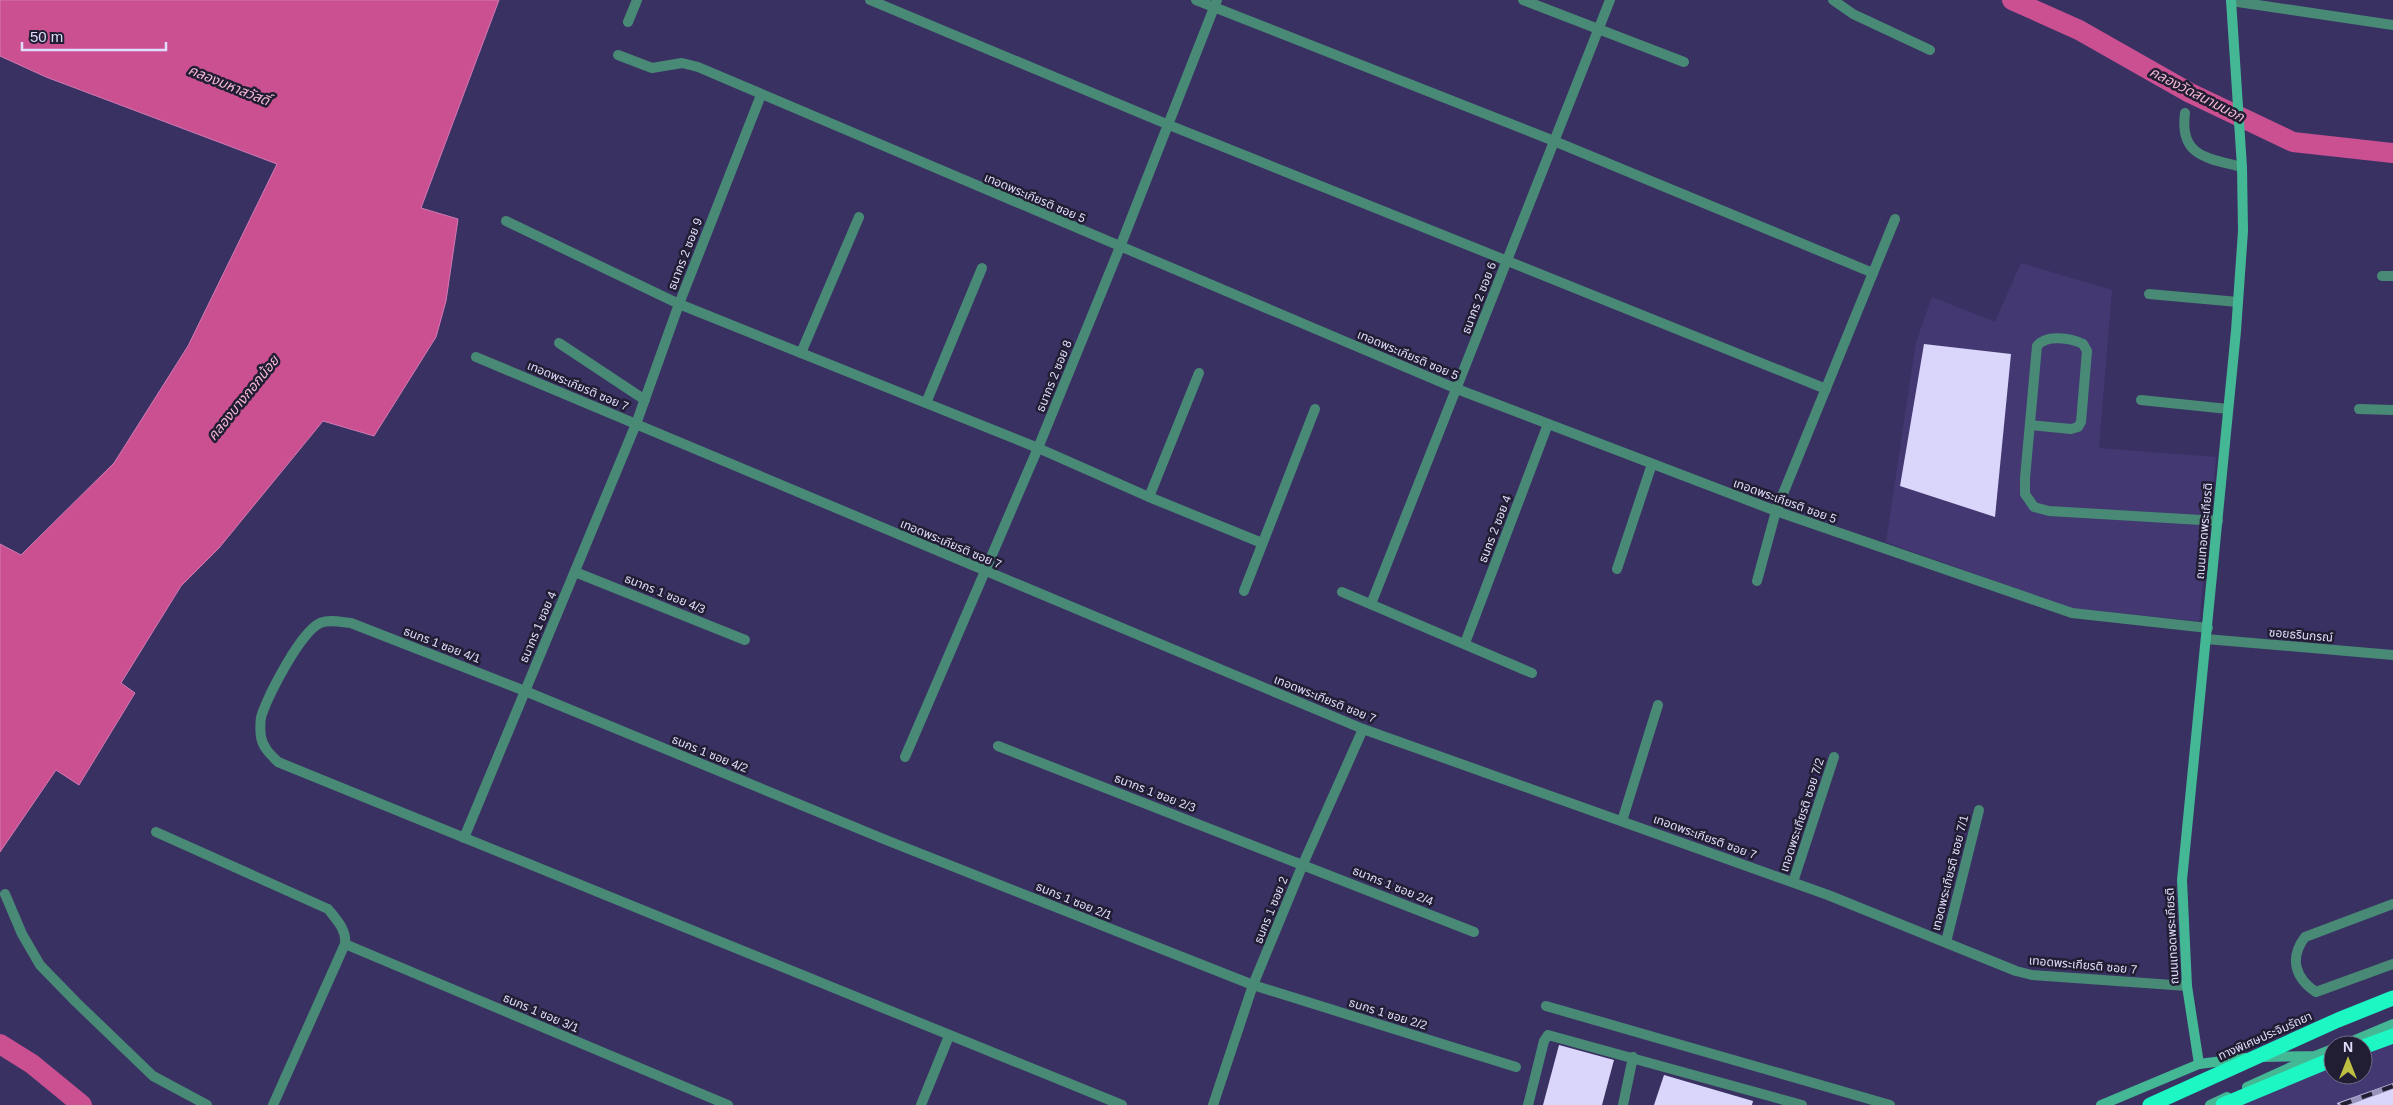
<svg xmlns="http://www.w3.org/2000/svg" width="2393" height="1105" font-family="Arial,'Noto Sans Thai',sans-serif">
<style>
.built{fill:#433871}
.water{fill:#ca5092;stroke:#d17ab2}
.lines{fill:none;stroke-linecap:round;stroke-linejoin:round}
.canal{stroke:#ca5092;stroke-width:20}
.building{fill:#d9d5fb}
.service{stroke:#488a75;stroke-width:10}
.minor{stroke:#488a75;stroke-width:10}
.secondary{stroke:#44b795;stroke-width:10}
.motorway{stroke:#1cf7c3;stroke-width:15}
.rail-casing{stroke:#9893ba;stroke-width:5.5}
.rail{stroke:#211e34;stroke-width:4;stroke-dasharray:11;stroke-linecap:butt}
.labels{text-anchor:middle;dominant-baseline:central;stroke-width:5;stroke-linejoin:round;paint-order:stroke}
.street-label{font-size:12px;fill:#e0ddfc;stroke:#211e34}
.water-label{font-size:14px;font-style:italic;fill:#f6b8d4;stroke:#211e34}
</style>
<rect width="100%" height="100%" fill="#3a3163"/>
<g class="built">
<polygon points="2021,263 2112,290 2099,448 2216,457 2199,621 2073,609 1886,542 1916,342 1932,297 1995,322"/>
<polygon points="2393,1040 2393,1105 2232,1105 2333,1063 2333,1075 2363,1075 2363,1052"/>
</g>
<polygon class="water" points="0,0 499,0 421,208 458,219 446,301 436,337 374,436 323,421 219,548 181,586 121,683 135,693 79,785 56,770 0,852 0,544 21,555 114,463 188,346 277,164 46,77 0,56"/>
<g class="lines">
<g class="canal">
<polyline points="2012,0 2079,30 2190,93 2293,142 2393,153"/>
<polyline points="0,1044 32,1064 82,1105"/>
</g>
</g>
<g class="building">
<polygon points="1924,344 2011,354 1995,517 1900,486"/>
<polygon points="1559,1045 1614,1060 1602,1105 1543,1105"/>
<polygon points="1664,1075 1753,1101 1752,1105 1654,1105"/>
<polygon points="2393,1083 2393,1105 2338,1105 2337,1103"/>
</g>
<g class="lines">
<g class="service">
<polyline points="2141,400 2228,409"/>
<path d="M2030,425l41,4 7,-2 3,-5 6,-71 -4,-7c-12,-6 -37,-10 -46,2l-12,132v16l9,13 15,4 169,10"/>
<polyline points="1617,569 1652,464"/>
<polyline points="5,894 22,934 40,965 76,1002 153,1076 207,1105"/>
<path d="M2393,904l-88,33c-16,21 -10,41 11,55l77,-28"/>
<polyline points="273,1105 345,944"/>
<polyline points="1528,1105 1544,1041 1548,1035 1802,1105"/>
<polyline points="1623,1105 1633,1057"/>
</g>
<g class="minor">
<polyline points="870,0 1169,125 1826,389"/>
<polyline points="1196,0 1554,141 1873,273"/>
<polyline points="1523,0 1684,62"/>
<polyline points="1833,0 1853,14 1930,50"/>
<polyline points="2231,1 2393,25"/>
<polyline points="628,22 637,0"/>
<polyline points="618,55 652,68 682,63 698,67 1457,389 1776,511 2072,613 2208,628"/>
<path d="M2185,113c-6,44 23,45 57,54"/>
<polyline points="506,221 679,304 1038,448 1149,497 1262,543"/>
<polyline points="2382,276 2393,276"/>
<polyline points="2149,294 2238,302"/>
<polyline points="559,343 645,400"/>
<polyline points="801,353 859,217"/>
<polyline points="476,357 1363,729 1828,895 2016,971 2032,975 2187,986"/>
<polyline points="926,403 982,268"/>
<polyline points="2359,409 2393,410"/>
<polyline points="1149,497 1199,373"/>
<polyline points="575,572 745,640"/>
<polyline points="1757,581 1776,511 1895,219"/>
<polyline points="1244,591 1315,409"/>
<polyline points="1342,592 1532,673"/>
<polyline points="1371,604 1610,0"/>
<polyline points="2206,639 2393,655"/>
<polyline points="1465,643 1548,424"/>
<polyline points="998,746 1474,932"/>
<polyline points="905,757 1038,448 1120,247 1217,0"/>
<polyline points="1622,821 1658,705"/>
<path d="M156,832l172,77c8,10 19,21 17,35l383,161"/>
<polyline points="464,838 636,424 679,304 761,95"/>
<polyline points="1793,882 1834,757"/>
<polyline points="1946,942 1979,810"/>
<polyline points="1546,1006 1890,1105"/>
<polyline points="921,1105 949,1036"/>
<path d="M1122,1105l-844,-343c-7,-7 -15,-14 -17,-25 -1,-6 -1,-18 1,-23 8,-22 38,-81 58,-91 10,-4 21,-1 31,0l174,68 361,149 367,145 263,82"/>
<polyline points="1213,1105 1253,985 1303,864 1363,729"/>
</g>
<g class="secondary">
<polyline points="2343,1045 2393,1024"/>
<polyline points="2263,1057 2315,1056 2333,1049"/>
<polyline points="2199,1064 2187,986 2182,880 2236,331 2243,231 2242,167 2231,0"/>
<polyline points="2247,1087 2311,1058"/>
<polyline points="2101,1105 2199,1064 2246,1058"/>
<polyline points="2210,1105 2227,1097"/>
</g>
<g class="motorway">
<polyline points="2363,1047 2393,1036"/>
<polyline points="2150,1105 2338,1020 2393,998"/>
<polyline points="2223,1105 2333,1059"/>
</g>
<g class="rail-casing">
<polyline id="rail" points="2341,1105 2393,1086"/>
</g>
<use href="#rail" class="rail"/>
</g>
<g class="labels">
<g class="street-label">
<text transform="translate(1035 198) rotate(23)">เทอดพระเกียรติ ซอย 5</text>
<text transform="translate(685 254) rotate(-69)">ธนากร 2 ซอย 9</text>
<text transform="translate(1479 298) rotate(-69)">ธนากร 2 ซอย 6</text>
<text transform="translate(1408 355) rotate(23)">เทอดพระเกียรติ ซอย 5</text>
<text transform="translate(1054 376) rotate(-68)">ธนากร 2 ซอย 8</text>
<text transform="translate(578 386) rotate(23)">เทอดพระเกียรติ ซอย 7</text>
<text transform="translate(1785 501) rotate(20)">เทอดพระเกียรติ ซอย 5</text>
<text transform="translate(1495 529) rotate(-69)">ธนกร 2 ซอย 4</text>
<text transform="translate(2204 531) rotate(-85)">ถนนเทอดพระเกียรติ</text>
<text transform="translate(951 544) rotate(23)">เทอดพระเกียรติ ซอย 7</text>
<text transform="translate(665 594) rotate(22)">ธนากร 1 ซอย 4/3</text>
<text transform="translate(538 627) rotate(-67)">ธนากร 1 ซอย 4</text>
<text transform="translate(2301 635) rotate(5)">ซอยธรินกรณ์</text>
<text transform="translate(442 645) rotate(21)">ธนกร 1 ซอย 4/1</text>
<text transform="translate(1325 699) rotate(22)">เทอดพระเกียรติ ซอย 7</text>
<text transform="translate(710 754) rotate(22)">ธนกร 1 ซอย 4/2</text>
<text transform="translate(1155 793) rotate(21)">ธนากร 1 ซอย 2/3</text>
<text transform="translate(1802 815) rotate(-72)">เทอดพระเกียรติ ซอย 7/2</text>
<text transform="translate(1705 837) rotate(20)">เทอดพระเกียรติ ซอย 7</text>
<text transform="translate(1950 873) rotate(-76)">เทอดพระเกียรติ ซอย 7/1</text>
<text transform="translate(1393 886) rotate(22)">ธนากร 1 ซอย 2/4</text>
<text transform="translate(1074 901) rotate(22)">ธนกร 1 ซอย 2/1</text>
<text transform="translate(1271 910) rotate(-68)">ธนกร 1 ซอย 2</text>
<text transform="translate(2172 936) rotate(-93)">ถนนเทอดพระเกียรติ</text>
<text transform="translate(2083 965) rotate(5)">เทอดพระเกียรติ ซอย 7</text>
<text transform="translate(541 1013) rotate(23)">ธนกร 1 ซอย 3/1</text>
<text transform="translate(1388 1014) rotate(17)">ธนกร 1 ซอย 2/2</text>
<text transform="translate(2265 1036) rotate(-24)">ทางพิเศษประจิมรัถยา</text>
</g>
<g class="water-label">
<text transform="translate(229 85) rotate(22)">คลองมหาสวัสดิ์</text>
<text transform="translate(2197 94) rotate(27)">คลองวัดสนามนอก</text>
<text transform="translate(243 398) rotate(-51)">คลองบางกอกน้อย</text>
</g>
</g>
<g transform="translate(2348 1060)"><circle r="24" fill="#211e34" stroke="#6d6a84"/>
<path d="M0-4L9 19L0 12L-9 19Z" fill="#bdbf43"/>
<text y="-8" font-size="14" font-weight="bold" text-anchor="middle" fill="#e0ddfc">N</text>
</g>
<path d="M22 42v8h144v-8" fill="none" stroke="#e0ddfc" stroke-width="2.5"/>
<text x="30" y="42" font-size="15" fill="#e0ddfc" stroke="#211e34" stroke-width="4" paint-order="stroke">50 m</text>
</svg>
